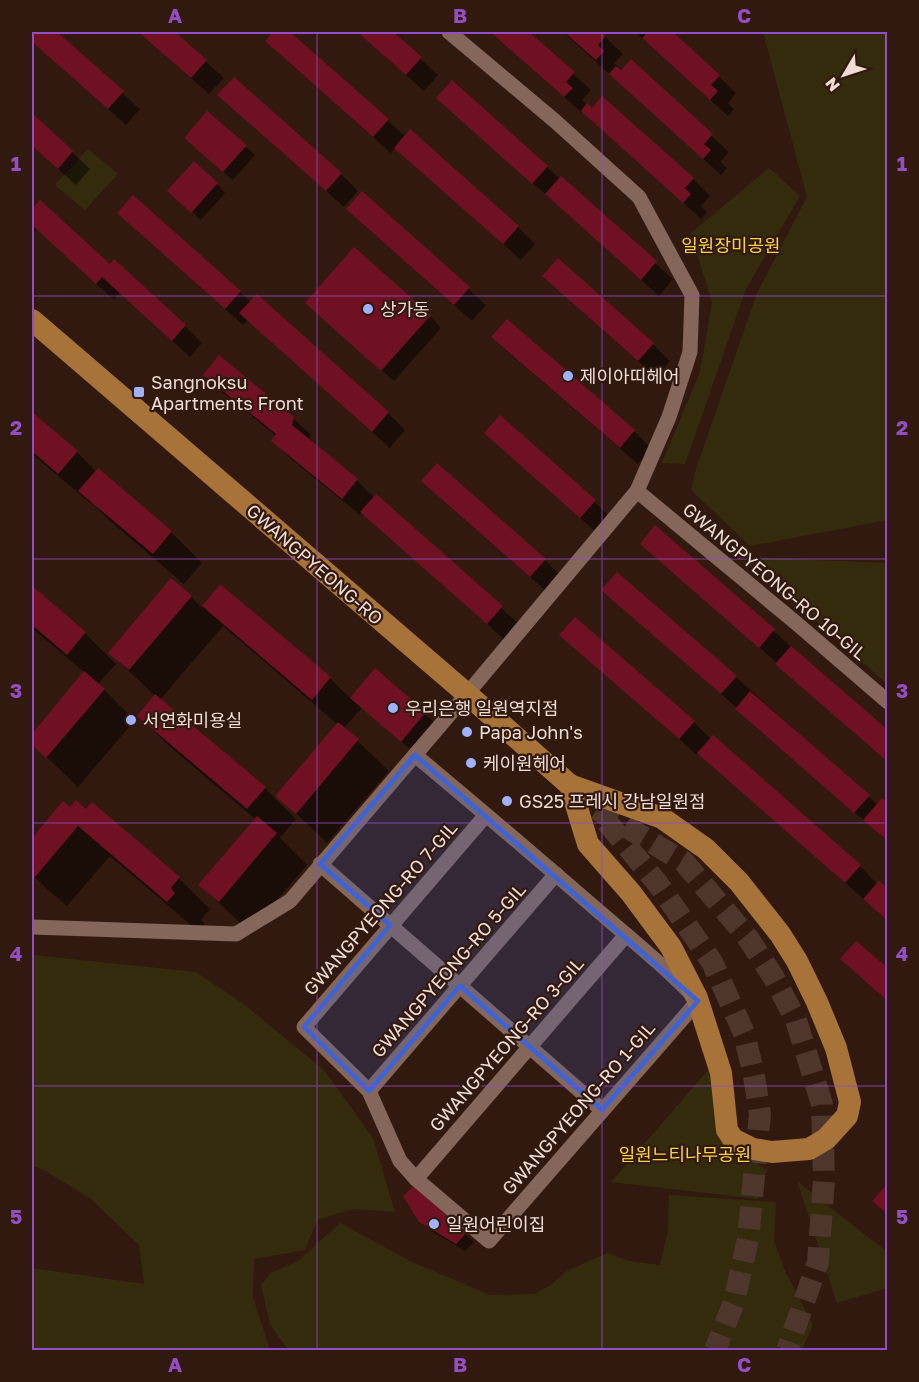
<svg xmlns="http://www.w3.org/2000/svg" width="919" height="1382" font-family="'Golos Text','Noto Sans KR',sans-serif">
<style>
.green{fill:#342b0d}
.shadow{fill:#0007}
.building{fill:#6f1023}
.lines{fill:none;stroke-linecap:round;stroke-linejoin:round}
.primary-tunnel{stroke:#4e362d;stroke-width:22;stroke-dasharray:22 11;stroke-linecap:butt}
.minor{stroke:#84665a;stroke-width:15}
.primary{stroke:#a77338;stroke-width:22}
.marked{fill:#3c63d8;fill-opacity:0.2;stroke:#3c63d8;stroke-width:4.5;stroke-linejoin:round}
.grid{fill:none;stroke:#924fc3;stroke-width:1.5;stroke-opacity:0.55}
.poi-dot{fill:#a1b2fd;stroke:#32190f;stroke-width:2}
.labels{text-anchor:middle;dominant-baseline:central;stroke-width:4.5;stroke-linejoin:round;paint-order:stroke}
.park-label{font-size:18px;fill:#f7d244;stroke:#32190f}
.poi-label{font-size:18px;fill:#eedcd5;stroke:#32190f;text-anchor:start}
.street-label{font-size:18px;fill:#eedcd5;stroke:#32190f}
.neatline{fill:none;stroke:#924fc3;stroke-width:2}
.grid-label{font-size:20px;text-anchor:middle;font-weight:bold;fill:#924fc3}
</style>
<rect width="100%" height="100%" fill="#32190f"/>
<g class="green">
<polygon points="763,32 887,32 888,520 750,546 691,490 696,469 757,293 807,197"/>
<polygon points="88,149 118,174 85,210 55,185"/>
<polygon points="769,168 800,196 746,289 685,464 662,463 700,372 712,303 691,233"/>
<polygon points="744,557 887,563 887,684"/>
<polygon points="32,955 196,972 241,1002 324,1070 373,1138 395,1212 353,1209 317,1220 305,1250 254,1259 253,1297 270,1350 32,1350 32,1268 144,1284 139,1245 90,1198 42,1169 32,1166"/>
<polygon points="709,1069 718,1138 767,1170 758,1199 611,1182"/>
<polygon points="797,1181 887,1252 887,1288 837,1303"/>
<polygon points="669,1195 776,1202 774,1241 784,1269 813,1325 802,1350 288,1350 270,1324 261,1285 272,1272 298,1261 340,1223 412,1262 490,1295 534,1294 551,1285 567,1271 607,1253 629,1261 660,1265 668,1230"/>
</g>
<g class="shadow">
<polygon points="32,32 55,32 140,109 126,125 32,42"/>
<polygon points="138,32 173,32 224,78 209,94"/>
<polygon points="275,32 288,32 406,137 518,227 535,244 521,260 396,147 391,153 284,58 267,41"/>
<polygon points="357,32 391,32 438,75 424,91"/>
<polygon points="490,32 527,32 591,90 582,100 589,106 693,179 710,196 701,206 707,212 701,219 583,112 582,113"/>
<polygon points="563,32 600,32 623,54 614,63 622,71 631,62 729,152 720,162 727,168 721,175"/>
<polygon points="635,32 649,32 654,37 659,32 671,32 736,93 728,103 734,109 728,116"/>
<polygon points="438,98 547,167 673,279 659,296"/>
<polygon points="237,112 341,174 358,191 344,207"/>
<polygon points="207,113 255,155 233,180 194,146"/>
<polygon points="32,115 90,169 76,185 32,146"/>
<polygon points="217,184 225,193 201,220 178,199"/>
<polygon points="362,193 486,305 472,321 365,226"/>
<polygon points="133,197 251,302 257,296 388,413 405,430 390,448 248,320 243,325 136,230"/>
<polygon points="32,204 185,326 202,343 190,357 120,293 114,300 37,229 32,235"/>
<polygon points="561,293 653,344 670,361 656,377"/>
<polygon points="318,314 430,316 441,328 394,381"/>
<polygon points="507,321 634,431 651,448 638,464 510,354 493,337"/>
<polygon points="205,375 293,418 311,435 309,441 357,480 374,498 376,496 519,624 505,640 362,512 360,515 290,458 273,441 276,436 222,392"/>
<polygon points="32,414 77,452 97,472 98,471 171,532 202,563 184,584 111,522 91,502 90,503 32,454"/>
<polygon points="486,433 594,501 612,519 598,534"/>
<polygon points="440,498 545,560 562,577 548,593"/>
<polygon points="656,527 888,732 888,762 642,543"/>
<polygon points="221,586 330,678 351,699 375,670 434,722 410,749 362,708 344,728 389,771 327,843 277,796 338,725 223,626 160,700 265,788 296,819 280,838 307,865 250,932 200,885 255,819 169,746 139,716 155,696 110,653 191,597 202,608"/>
<polygon points="32,588 85,633 116,664 98,684 135,720 78,787 32,743 32,736 85,673 32,628"/>
<polygon points="603,590 736,677 878,805 888,805 888,841 754,726 737,708"/>
<polygon points="561,635 694,722 711,739 860,866 878,885 888,890 888,921 699,753 697,755"/>
<polygon points="63,803 70,810 86,811 92,804 179,878 210,909 201,920 205,924 199,932 110,856 67,906 47,889 32,874 32,840"/>
<polygon points="420,1221 465,1234 474,1242 465,1251 430,1230"/>
</g>
<g class="building">
<polygon points="32,32 57,32 124,91 108,109 32,42"/>
<polygon points="138,32 175,32 207,60 191,78"/>
<polygon points="273,32 290,32 389,119 373,137 265,41"/>
<polygon points="357,32 393,32 422,57 406,75"/>
<polygon points="490,32 529,32 575,72 566,82 573,88 564,97"/>
<polygon points="564,32 602,32 606,36 598,45 604,51 596,60"/>
<polygon points="648,32 654,34 657,32 673,32 720,75 711,85 718,91 710,100 642,38"/>
<polygon points="631,59 713,134 704,144 711,150 703,159 609,74 616,66 621,70"/>
<polygon points="234,77 342,173 326,191 217,95"/>
<polygon points="452,80 548,166 532,184 436,98"/>
<polygon points="602,96 694,178 685,188 691,194 683,203 581,111 587,103 592,108"/>
<polygon points="207,111 247,145 223,172 184,138"/>
<polygon points="32,113 73,151 58,169 32,146"/>
<polygon points="410,129 519,226 503,244 394,148"/>
<polygon points="194,161 218,183 191,213 167,191"/>
<polygon points="561,176 657,261 641,280 545,194"/>
<polygon points="362,191 470,287 454,305 346,209"/>
<polygon points="133,195 241,291 225,309 117,213"/>
<polygon points="40,200 110,264 114,259 186,325 172,341 102,277 96,284 32,225 32,209"/>
<polygon points="354,247 431,315 381,371 305,303"/>
<polygon points="558,258 654,343 638,361 542,276"/>
<polygon points="257,294 389,412 372,432 239,313"/>
<polygon points="507,319 635,430 620,448 491,337"/>
<polygon points="219,355 294,417 292,425 358,479 342,499 271,441 276,434 203,375"/>
<polygon points="32,412 78,451 58,474 32,451"/>
<polygon points="500,415 596,500 580,518 484,433"/>
<polygon points="437,463 546,559 530,577 421,481"/>
<polygon points="98,468 172,531 153,554 78,491"/>
<polygon points="376,494 503,606 487,624 360,512"/>
<polygon points="655,525 775,629 759,648 640,544"/>
<polygon points="617,572 737,676 721,694 601,590"/>
<polygon points="171,578 192,596 129,670 108,653"/>
<polygon points="220,584 331,677 312,700 202,606"/>
<polygon points="32,586 86,632 67,655 32,625"/>
<polygon points="575,617 695,721 679,739 559,635"/>
<polygon points="791,646 888,730 888,762 775,664"/>
<polygon points="375,668 426,712 401,742 350,698"/>
<polygon points="84,671 105,689 46,758 32,745 32,734"/>
<polygon points="750,691 870,795 854,813 735,709"/>
<polygon points="155,694 266,787 247,809 137,716"/>
<polygon points="338,722 359,739 296,814 275,796"/>
<polygon points="713,735 861,865 845,883 697,753"/>
<polygon points="882,798 888,803 888,841 863,820"/>
<polygon points="76,800 86,809 92,802 180,877 171,888 175,893 167,902 78,826 35,877 32,874 32,838 63,801 70,807"/>
<polygon points="257,816 277,833 219,902 198,885"/>
<polygon points="879,881 888,888 888,921 863,899"/>
<polygon points="856,941 888,968 888,1001 840,959"/>
<polygon points="888,1183 888,1214 872,1201"/>
<polygon points="414,1186 466,1233 456,1244 419,1222 403,1196"/>
</g>
<g class="lines">
<g class="primary-tunnel">
<polyline points="597,809 684,862 748,938 774,978 796,1020 822,1104 824,1180 818,1262 787,1350"/>
<polyline points="607,822 658,884 712,962 744,1033 754,1076 760,1114 748,1239 734,1302 715,1350"/>
</g>
<g class="minor">
<polyline points="637,491 795,622 888,702"/>
<path d="M415,755c61,51 121,102 181,154 35,30 71,59 102,92l-209,240 -73,-62 -16,-18 -31,-70 -65,-64 182,-212"/>
<polyline points="320,864 602,1110"/>
<polyline points="32,927 236,934 290,901 467,694 637,491 669,417 690,352 692,295 639,197 555,121 449,32"/>
<polyline points="369,1091 556,874"/>
<polyline points="416,1179 626,935"/>
</g>
<g class="primary">
<polyline points="32,320 467,694 580,794"/>
<polygon points="570,785 662,818 706,849 739,882 780,934 797,961 817,1002 836,1048 850,1102 847,1116 826,1139 809,1149 772,1152 753,1149 733,1139 727,1130 721,1073 697,998 671,947 631,893 588,844"/>
</g>
</g>
<path class="marked" d="M415,755l283,246 -96,109 -142,-124 -91,105 -65,-64 86,-102 -70,-61z"/>
<path class="grid" d="M317,32v1318M602,32v1318M32,296h856M32,559h856M32,823h856M32,1086h856"/>
<g class="poi-dot">
<circle cx="368" cy="309" r="6"/>
<circle cx="568" cy="376" r="6"/>
<rect x="133" y="386" width="12" height="12" rx="3"/>
<circle cx="393" cy="708" r="6"/>
<circle cx="131" cy="720" r="6"/>
<circle cx="467" cy="732" r="6"/>
<circle cx="471" cy="763" r="6"/>
<circle cx="507" cy="801" r="6"/>
<circle cx="434" cy="1224" r="6"/>
</g>
<g class="labels">
<g class="park-label">
<text x="731" y="245">일원장미공원</text>
<text x="685" y="1154">일원느티나무공원</text>
</g>
<g class="poi-label">
<text x="380" y="309">상가동</text>
<text x="580" y="376">제이아띠헤어</text>
<text x="151" y="382">Sangnoksu<tspan x="151" dy="21">Apartments Front</tspan></text>
<text x="405" y="708">우리은행 일원역지점</text>
<text x="143" y="720">서연화미용실</text>
<text x="479" y="732">Papa John's</text>
<text x="483" y="763">케이원헤어</text>
<text x="519" y="801">GS25 프레시 강남일원점</text>
<text x="446" y="1224">일원어린이집</text>
</g>
<g class="street-label">
<text transform="translate(315 564) rotate(41)">GWANGPYEONG-RO</text>
<text transform="translate(775 581) rotate(40)">GWANGPYEONG-RO 10-GIL</text>
<text transform="translate(380 908) rotate(-49)">GWANGPYEONG-RO 7-GIL</text>
<text transform="translate(448 970) rotate(-49)">GWANGPYEONG-RO 5-GIL</text>
<text transform="translate(506 1044) rotate(-49)">GWANGPYEONG-RO 3-GIL</text>
<text transform="translate(578 1108) rotate(-49)">GWANGPYEONG-RO 1-GIL</text>
</g>
</g>
<rect width="919" height="1382" fill="none" stroke="#32190f" stroke-width="66"/>
<g transform="translate(844 75) rotate(231)" stroke="#32190f" stroke-width="4.5" paint-order="stroke">
<path d="M0-4.5L10 22L0 15L-10 22Z" fill="#eedcd5"/>
<text y="-9" font-size="16" font-weight="bold" text-anchor="middle" fill="#eedcd5">N</text>
</g>
<rect x="33" y="33" width="853" height="1316" class="neatline"/>
<g class="grid-label">
<text x="175" y="23">A</text>
<text x="460" y="23">B</text>
<text x="744" y="23">C</text>
<text x="16" y="171">1</text>
<text x="902" y="171">1</text>
<text x="16" y="435">2</text>
<text x="902" y="435">2</text>
<text x="16" y="698">3</text>
<text x="902" y="698">3</text>
<text x="16" y="961">4</text>
<text x="902" y="961">4</text>
<text x="16" y="1224">5</text>
<text x="902" y="1224">5</text>
<text x="175" y="1372">A</text>
<text x="460" y="1372">B</text>
<text x="744" y="1372">C</text>
</g>
</svg>
